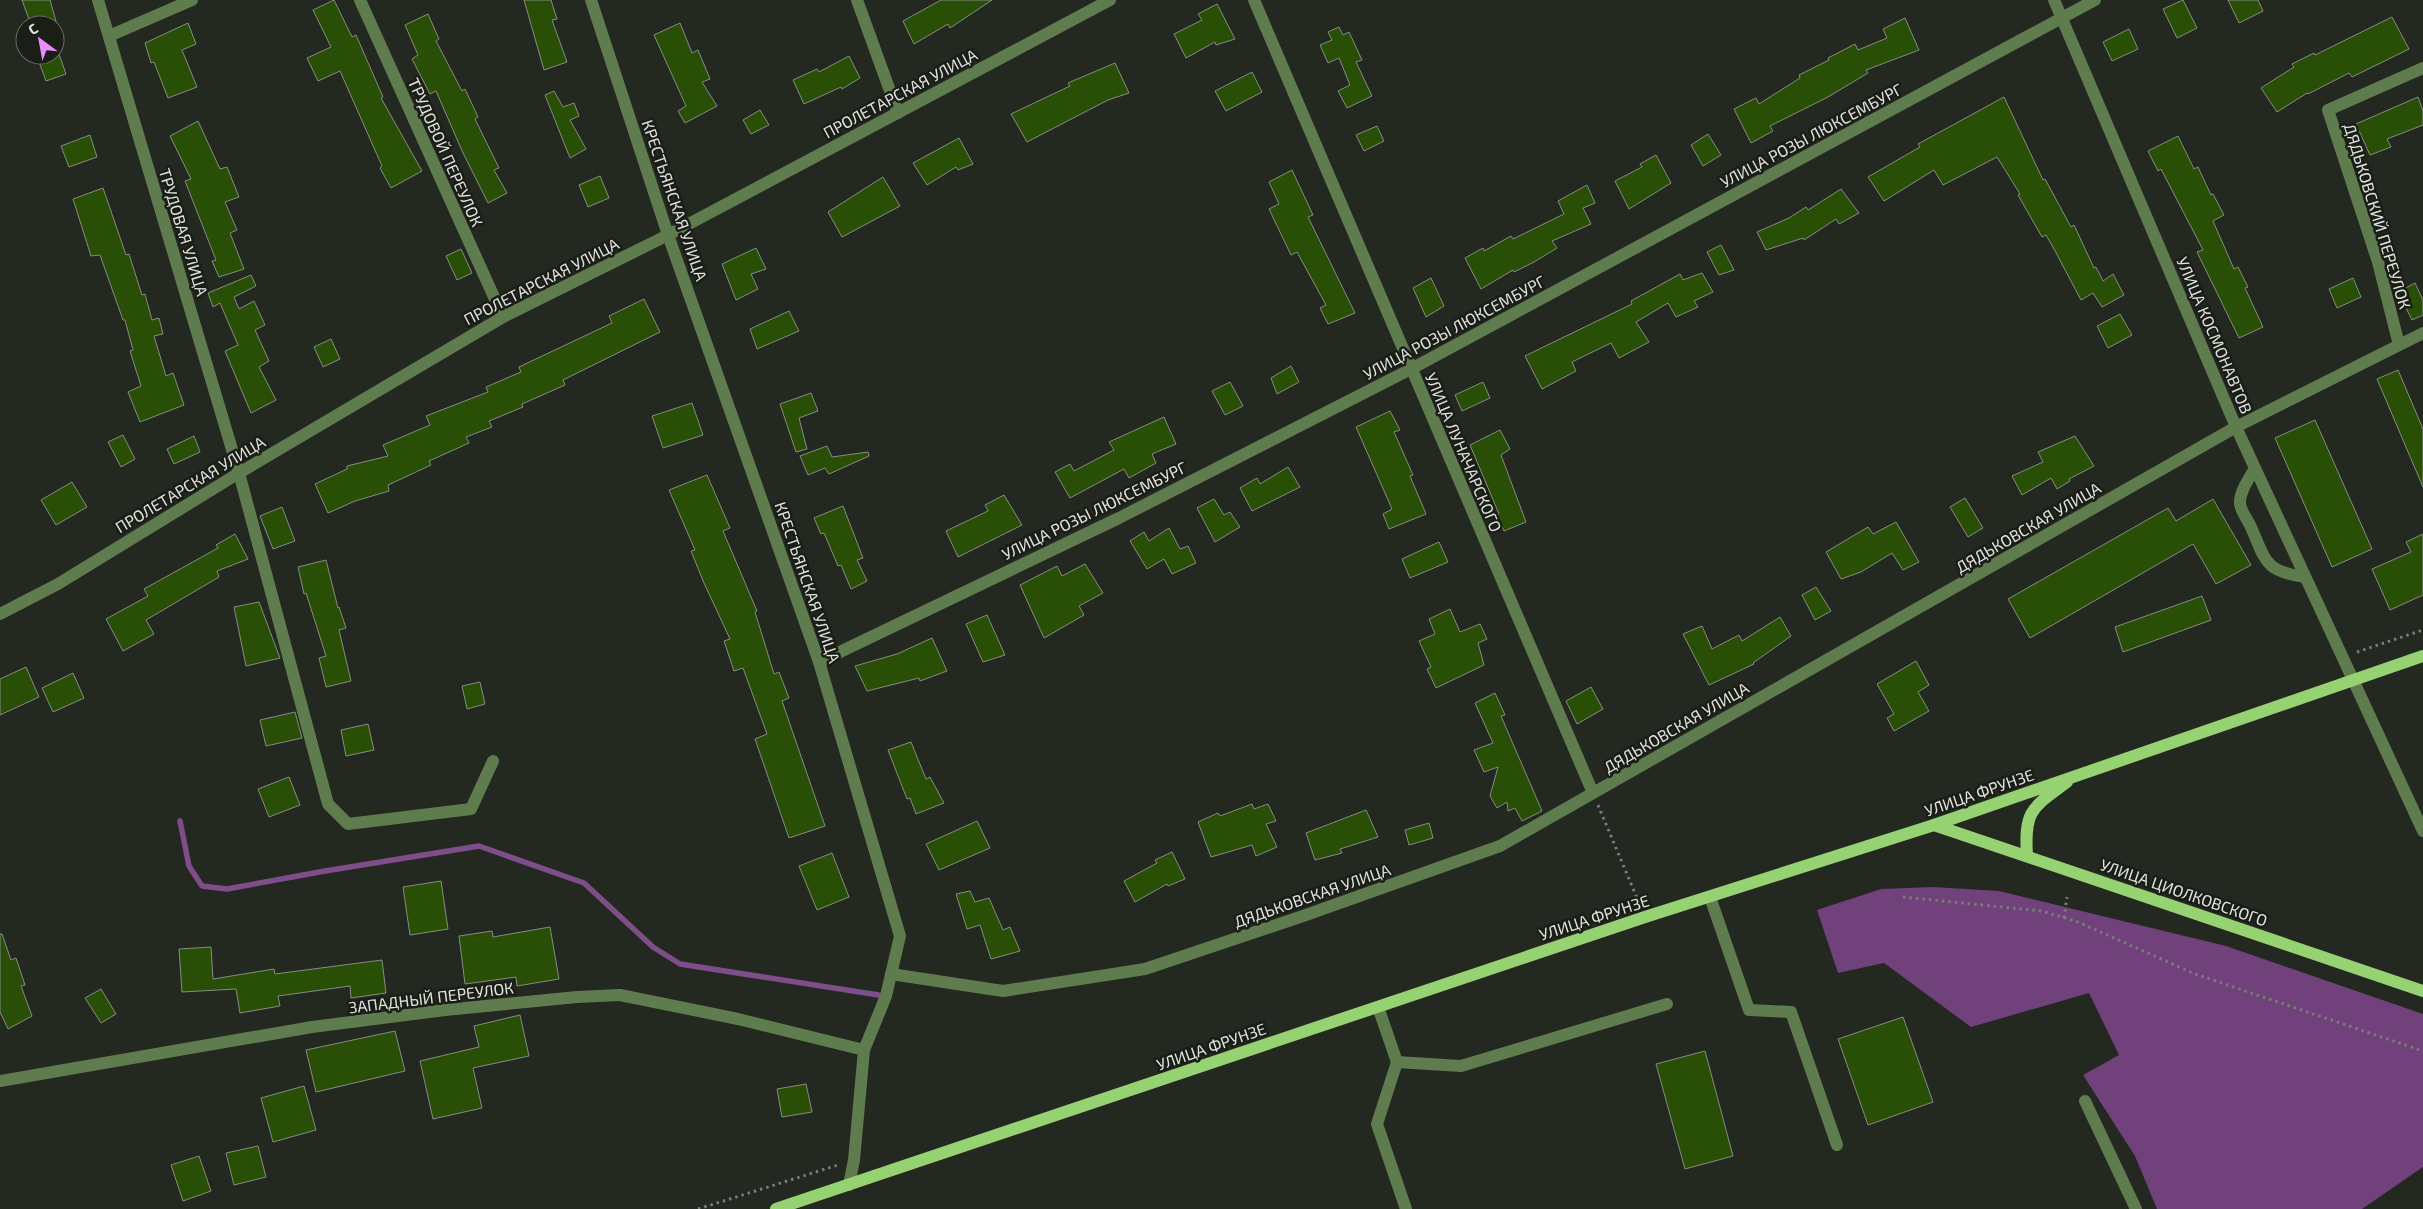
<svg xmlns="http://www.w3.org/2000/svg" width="2423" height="1209" font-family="'Exo 2',sans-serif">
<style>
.forest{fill:#70417b}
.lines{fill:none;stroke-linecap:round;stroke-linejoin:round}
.stream{stroke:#7e4e89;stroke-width:5.5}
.building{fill:#294f07;stroke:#868c83}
.path{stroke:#797d77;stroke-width:3;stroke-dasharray:2.5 4;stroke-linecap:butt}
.minor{stroke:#5f7c4f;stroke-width:12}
.major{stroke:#97d272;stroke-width:12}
.labels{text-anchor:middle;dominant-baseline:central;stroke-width:5;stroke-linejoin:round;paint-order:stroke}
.street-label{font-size:16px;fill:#e1e4df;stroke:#1a1e17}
</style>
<rect width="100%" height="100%" fill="#232821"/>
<polygon class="forest" points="1933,887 1999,891 2226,946 2423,1014 2423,1167 2362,1209 2157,1209 2135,1156 2083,1075 2119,1055 2089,993 1971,1027 1884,963 1838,973 1817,910 1881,889"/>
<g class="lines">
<polyline class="stream" points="180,821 189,866 202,886 227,889 325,871 479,846 584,883 653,947 680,964 885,996"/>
</g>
<g class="building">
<polygon points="22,0 50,0 57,25 31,25"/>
<polygon points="334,0 352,37 356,35 383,97 381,98 422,171 391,188 380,168 382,166 340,71 318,81 307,58 331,47 313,10"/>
<polygon points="524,0 551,0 557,19 552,20 567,62 544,70"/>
<polygon points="941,0 992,0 950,28 948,24 914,44 903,21"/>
<polygon points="2183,0 2197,28 2177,38 2163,9"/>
<polygon points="2228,0 2258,0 2263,11 2239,23"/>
<polygon points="1217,4 1235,39 1216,45 1215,42 1186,58 1174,34 1202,20 1198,14"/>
<polygon points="428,14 439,39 436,41 462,91 465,89 478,117 475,119 499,168 494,170 507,193 488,203 463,153 436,91 430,94 412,59 418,55 405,25"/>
<polygon points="2392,17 2409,49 2352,77 2349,73 2308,94 2307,93 2277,112 2261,88 2294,67 2292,64 2314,53 2315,55"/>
<polygon points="1905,18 1919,50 1866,70 1868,73 1828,97 1770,126 1773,131 1751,143 1734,109 1756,98 1759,104 1800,78 1799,75 1829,60 1828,58 1855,44 1858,50 1887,38 1883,29"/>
<polygon points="188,23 196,44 182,50 197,87 168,98 154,62 151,63 145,43"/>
<polygon points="680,23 692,53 698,50 710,79 702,82 717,106 685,123 678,111 686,106 654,35"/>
<polygon points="1339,27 1343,35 1349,32 1362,60 1356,62 1372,96 1347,108 1338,91 1350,85 1339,58 1328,63 1320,45 1332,40 1328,32"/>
<polygon points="2129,29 2138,49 2112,61 2103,42"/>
<polygon points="59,54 66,74 46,81 39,62"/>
<polygon points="849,56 860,78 842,89 841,87 804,104 793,80 817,69 819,72"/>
<polygon points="1115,63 1129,93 1108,100 1027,142 1011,114 1070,86 1068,83"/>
<polygon points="1252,72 1262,92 1226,111 1215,91"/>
<polygon points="554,91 563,107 574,103 579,116 570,120 586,149 570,158 545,95"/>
<polygon points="2004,97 2043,180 2045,179 2071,227 2074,225 2094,268 2096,267 2103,281 2113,274 2124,295 2102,307 2093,293 2081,300 2054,249 2046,235 2042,237 2018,195 2020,194 1997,157 1943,185 1934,170 1884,201 1868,177 1920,147 1918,144"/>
<polygon points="2418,97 2423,111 2423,125 2387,139 2391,147 2370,155 2356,124"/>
<polygon points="760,110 769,125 751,134 743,120"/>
<polygon points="198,121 220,169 227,167 239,197 225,202 237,230 230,233 244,269 219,277 212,261 216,260 185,181 191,179 170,136"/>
<polygon points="1377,126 1384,141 1364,151 1356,135"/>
<polygon points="1708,134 1721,155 1703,166 1691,145"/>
<polygon points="90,135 97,157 69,167 61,146"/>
<polygon points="2178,136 2194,169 2198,167 2211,195 2213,194 2224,215 2213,221 2234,269 2238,267 2248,287 2245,288 2263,327 2239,338 2197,252 2203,250 2161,169 2158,171 2148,151"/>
<polygon points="959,138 973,164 958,170 956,167 927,185 913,163"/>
<polygon points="1656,155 1671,183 1629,209 1615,181 1642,167 1640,164"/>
<polygon points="1292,170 1313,215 1308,217 1355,313 1328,324 1320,308 1326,305 1297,252 1291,255 1269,209 1279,204 1269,182"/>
<polygon points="600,176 609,198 588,207 579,185"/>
<polygon points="883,177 900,206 842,237 828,212"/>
<polygon points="1587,185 1595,203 1583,208 1591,224 1552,241 1557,248 1534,262 1514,272 1513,270 1481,289 1465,258 1483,248 1484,251 1511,236 1513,239 1564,214 1558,201"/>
<polygon points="103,188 126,255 129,254 142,295 145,294 152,320 159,318 163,334 154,336 166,376 173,373 184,405 140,422 128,392 141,386 130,351 133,350 125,320 123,320 100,255 91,256 73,199"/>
<polygon points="1841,189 1859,213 1839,224 1836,219 1804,240 1803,238 1766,250 1757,232 1789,218 1806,207 1808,210"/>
<polygon points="1721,245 1734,270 1719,275 1707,252"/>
<polygon points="756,248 766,269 751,274 758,289 736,300 722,264"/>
<polygon points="461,249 472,273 457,280 446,256"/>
<polygon points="1702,273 1713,292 1694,301 1698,307 1676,317 1668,303 1636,322 1649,342 1619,358 1611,343 1572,362 1576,371 1542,389 1525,356 1632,304 1631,301 1680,274 1683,280"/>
<polygon points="251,275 256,286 234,297 239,309 254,301 265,325 255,330 269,361 259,367 276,400 251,413 225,351 238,345 220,303 213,307 208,293"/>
<polygon points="1431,278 1444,306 1426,317 1413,288"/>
<polygon points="2353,278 2361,297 2337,308 2329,289"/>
<polygon points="2415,283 2423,300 2423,315 2412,320 2398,292"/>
<polygon points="644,299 660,332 563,380 565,385 522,404 523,407 489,421 492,427 466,437 469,443 429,461 431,465 388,485 389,491 355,501 328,513 315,484 347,469 347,466 388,456 383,445 430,425 426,416 488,392 486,387 521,372 519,367 612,323 609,316"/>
<polygon points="789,311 799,331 757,349 750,329"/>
<polygon points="2120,314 2132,335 2108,348 2097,326"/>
<polygon points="331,339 340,359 323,367 314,347"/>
<polygon points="1291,366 1299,382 1277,394 1271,378"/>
<polygon points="2398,370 2423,429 2423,487 2377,379"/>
<polygon points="1230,382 1243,406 1225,415 1212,391"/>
<polygon points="1483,382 1490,398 1462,411 1455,395"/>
<polygon points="811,393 818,411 799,418 807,449 796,452 780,404"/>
<polygon points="692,403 703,435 663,448 652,416"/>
<polygon points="1390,411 1400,430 1394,432 1413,475 1410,476 1426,514 1389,529 1383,514 1392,509 1356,427"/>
<polygon points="1164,417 1176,444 1152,454 1156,463 1129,478 1124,469 1070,498 1055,472 1070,464 1074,471 1114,450 1109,442"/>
<polygon points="2315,420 2372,549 2332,567 2275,438"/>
<polygon points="1500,430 1510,449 1501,455 1526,522 1504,531 1497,515 1499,514 1470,445"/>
<polygon points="123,435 135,459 121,467 108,442"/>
<polygon points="194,436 200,452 174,464 167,449"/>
<polygon points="2075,436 2094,466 2069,479 2070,481 2057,489 2051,478 2022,495 2012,476 2043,462 2038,452"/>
<polygon points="827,446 832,457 868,452 869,456 829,474 825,468 808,475 800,456"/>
<polygon points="1288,467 1300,487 1252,511 1240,488 1257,478 1260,484"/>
<polygon points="707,475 730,528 723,531 757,611 755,612 774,674 779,672 789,698 782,701 825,826 789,838 755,739 767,734 743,668 734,671 724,641 730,639 704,583 691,551 695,550 669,490"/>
<polygon points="72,482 87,507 56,525 41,500"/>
<polygon points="1004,495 1022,525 958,557 946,531 988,511 985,505"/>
<polygon points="1965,498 1983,528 1968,537 1950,507"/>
<polygon points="1214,499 1224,515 1230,512 1240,527 1215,542 1197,508"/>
<polygon points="2213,499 2251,565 2216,584 2193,544 2030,638 2008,599 2168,508 2176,521"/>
<polygon points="843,506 863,558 857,560 867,581 851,589 841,565 838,566 824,533 821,534 814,518"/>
<polygon points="282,507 295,541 273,549 260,516"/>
<polygon points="1896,522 1919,562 1903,570 1892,553 1861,572 1841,579 1826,552 1868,527 1873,534"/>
<polygon points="1169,528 1180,549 1188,546 1196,563 1172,574 1164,559 1147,569 1130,541 1144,532 1149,541"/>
<polygon points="235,534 248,559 217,571 219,577 146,620 154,634 123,651 106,619 148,596 144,589 218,548 216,545"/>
<polygon points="2423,534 2423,595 2390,610 2372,569 2411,552 2406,542"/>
<polygon points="1439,542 1448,562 1410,578 1402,559"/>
<polygon points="326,560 338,608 339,607 346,628 339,630 351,681 326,687 319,658 326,656 306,593 304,594 298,567"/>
<polygon points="1085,564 1103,593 1079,606 1084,615 1044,638 1020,585 1057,566 1062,576"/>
<polygon points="1816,587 1831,611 1815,620 1802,595"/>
<polygon points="2202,596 2211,620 2123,652 2115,627"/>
<polygon points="259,602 280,658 246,666 234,607"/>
<polygon points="1450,609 1460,632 1480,624 1487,639 1478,643 1484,665 1436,688 1427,669 1431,667 1419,641 1435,634 1429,619"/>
<polygon points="987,615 1005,655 983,662 966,624"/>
<polygon points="1780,617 1791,636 1753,663 1754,664 1709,685 1683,634 1702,626 1712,649 1739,635 1742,641"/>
<polygon points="932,638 947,671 920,681 919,678 867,691 855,666 897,654"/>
<polygon points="1916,661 1929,685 1918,692 1929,711 1894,731 1887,718 1894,714 1877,684"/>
<polygon points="26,667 39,697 0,715 0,679"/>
<polygon points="73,673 84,698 53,712 42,688"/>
<polygon points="480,682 485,704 467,709 462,686"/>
<polygon points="1591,687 1603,709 1577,724 1566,701"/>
<polygon points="1495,693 1505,715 1501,716 1542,811 1522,821 1515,808 1508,811 1507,802 1497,808 1490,796 1498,767 1484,772 1474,750 1493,743 1475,703"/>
<polygon points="295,712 302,738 266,746 260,720"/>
<polygon points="368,724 374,750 346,756 341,730"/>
<polygon points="911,742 926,779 930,777 944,803 916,814 910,798 907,799 888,750"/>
<polygon points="289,777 300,805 269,817 258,789"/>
<polygon points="1252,804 1254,809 1268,804 1276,821 1266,824 1277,847 1256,856 1252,845 1211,857 1198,822 1218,813 1220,816"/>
<polygon points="1366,810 1378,837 1340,849 1342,853 1315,860 1306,833"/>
<polygon points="977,821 990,848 939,870 926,844"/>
<polygon points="1429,823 1433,838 1409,845 1405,830"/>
<polygon points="1172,852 1185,879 1168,886 1167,884 1135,902 1124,881 1157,863 1155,860"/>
<polygon points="832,853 849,897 817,910 799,866"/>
<polygon points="441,881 448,929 410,935 403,887"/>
<polygon points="970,891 975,902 989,898 1003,930 1010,927 1020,951 991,959 980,925 967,929 956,894"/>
<polygon points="550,927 559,979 517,986 516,977 465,984 459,936 492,931 493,937"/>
<polygon points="0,934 2,934 11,960 16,958 25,985 21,986 32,1016 8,1029 0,1012"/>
<polygon points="211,947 213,979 274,969 275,974 382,960 386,993 351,998 350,986 278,996 280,1006 240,1013 236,989 182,992 179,949"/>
<polygon points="101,989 116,1014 101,1023 85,998"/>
<polygon points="520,1015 529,1056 473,1068 482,1108 433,1119 420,1061 479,1047 474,1026"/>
<polygon points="1903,1017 1933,1102 1868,1125 1838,1039"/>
<polygon points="395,1031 405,1071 316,1092 306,1050"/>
<polygon points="1705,1051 1733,1156 1685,1169 1656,1064"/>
<polygon points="806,1084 812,1112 782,1117 777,1089"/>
<polygon points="304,1086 316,1130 273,1142 261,1098"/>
<polygon points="258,1146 266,1177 234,1185 226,1153"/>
<polygon points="199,1156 211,1191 183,1201 171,1165"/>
</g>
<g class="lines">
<g class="path">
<polyline points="2357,652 2423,630"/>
<polyline points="1598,805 1639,903"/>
<polyline points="1903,897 2042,911 2078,922 2195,974 2423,1051"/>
<polyline points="2064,918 2067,897"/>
<polyline points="698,1209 838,1165"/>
</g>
<g class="minor">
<polyline points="98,0 239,473 328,804 348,824 471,809 493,761"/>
<polyline points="360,0 503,317"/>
<polyline points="591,0 668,235 819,662 900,936 886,996 864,1050 854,1160 849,1185"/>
<polyline points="857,0 898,113"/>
<polyline points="1254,0 1593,793"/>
<polyline points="2054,0 2236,427 2423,831"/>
<polyline points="109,36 192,0"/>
<polyline points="2399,345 2378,262 2328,110 2423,68"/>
<path d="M2255,468c-6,11 -16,24 -15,36 1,7 7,15 10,21 16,35 13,46 55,52"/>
<polyline points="0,614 58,584 239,473 503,317 668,235 1110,0"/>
<polyline points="819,662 1119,518 1411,369 2095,0"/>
<polyline points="1710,897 1749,1010 1791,1012 1837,1145"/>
<polyline points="891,974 1003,991 1145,969 1303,916 1500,846 2236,427 2423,333"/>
<polyline points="1378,1007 1397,1062 1377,1124 1406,1209"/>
<polyline points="1397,1062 1461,1066 1667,1004"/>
<polyline points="0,1081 312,1027 445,1010 577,997 620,995 738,1019 864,1050"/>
<polyline points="2085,1101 2136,1209"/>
</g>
<g class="major">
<polyline points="1934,825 2423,991"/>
<path d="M2027,856c-3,-46 5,-48 40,-74"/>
<polyline points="776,1209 1645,917 1934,825 2423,656"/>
</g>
</g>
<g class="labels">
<g class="street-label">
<text transform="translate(900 93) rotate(-28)">ПРОЛЕТАРСКАЯ УЛИЦА</text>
<text transform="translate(1811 135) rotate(-28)">УЛИЦА РОЗЫ ЛЮКСЕМБУРГ</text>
<text transform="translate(446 152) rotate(66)">ТРУДОВОЙ ПЕРЕУЛОК</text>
<text transform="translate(675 200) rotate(71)">КРЕСТЬЯНСКАЯ УЛИЦА</text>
<text transform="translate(2378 216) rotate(73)">ДЯДЬКОВСКИЙ ПЕРЕУЛОК</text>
<text transform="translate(184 232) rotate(73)">ТРУДОВАЯ УЛИЦА</text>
<text transform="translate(541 281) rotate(-27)">ПРОЛЕТАРСКАЯ УЛИЦА</text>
<text transform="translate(1454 327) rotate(-28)">УЛИЦА РОЗЫ ЛЮКСЕМБУРГ</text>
<text transform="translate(2215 335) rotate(67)">УЛИЦА КОСМОНАВТОВ</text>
<text transform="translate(1464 452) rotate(67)">УЛИЦА ЛУНАЧАРСКОГО</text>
<text transform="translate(190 484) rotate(-31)">ПРОЛЕТАРСКАЯ УЛИЦА</text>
<text transform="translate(1094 510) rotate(-26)">УЛИЦА РОЗЫ ЛЮКСЕМБУРГ</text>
<text transform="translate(2028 527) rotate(-30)">ДЯДЬКОВСКАЯ УЛИЦА</text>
<text transform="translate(808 582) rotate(71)">КРЕСТЬЯНСКАЯ УЛИЦА</text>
<text transform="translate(1676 727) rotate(-30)">ДЯДЬКОВСКАЯ УЛИЦА</text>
<text transform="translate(1979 792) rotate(-19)">УЛИЦА ФРУНЗЕ</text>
<text transform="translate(2184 892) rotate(19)">УЛИЦА ЦИОЛКОВСКОГО</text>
<text transform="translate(1312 895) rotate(-19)">ДЯДЬКОВСКАЯ УЛИЦА</text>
<text transform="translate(1594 917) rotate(-18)">УЛИЦА ФРУНЗЕ</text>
<text transform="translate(431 997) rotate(-7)">ЗАПАДНЫЙ ПЕРЕУЛОК</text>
<text transform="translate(1211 1046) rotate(-19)">УЛИЦА ФРУНЗЕ</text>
</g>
</g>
<g transform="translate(40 40) rotate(328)"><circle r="24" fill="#1a1e17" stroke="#6a6d67"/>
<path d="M0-4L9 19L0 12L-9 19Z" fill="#e98dfe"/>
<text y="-8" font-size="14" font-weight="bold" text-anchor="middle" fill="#e1e4df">С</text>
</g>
</svg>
